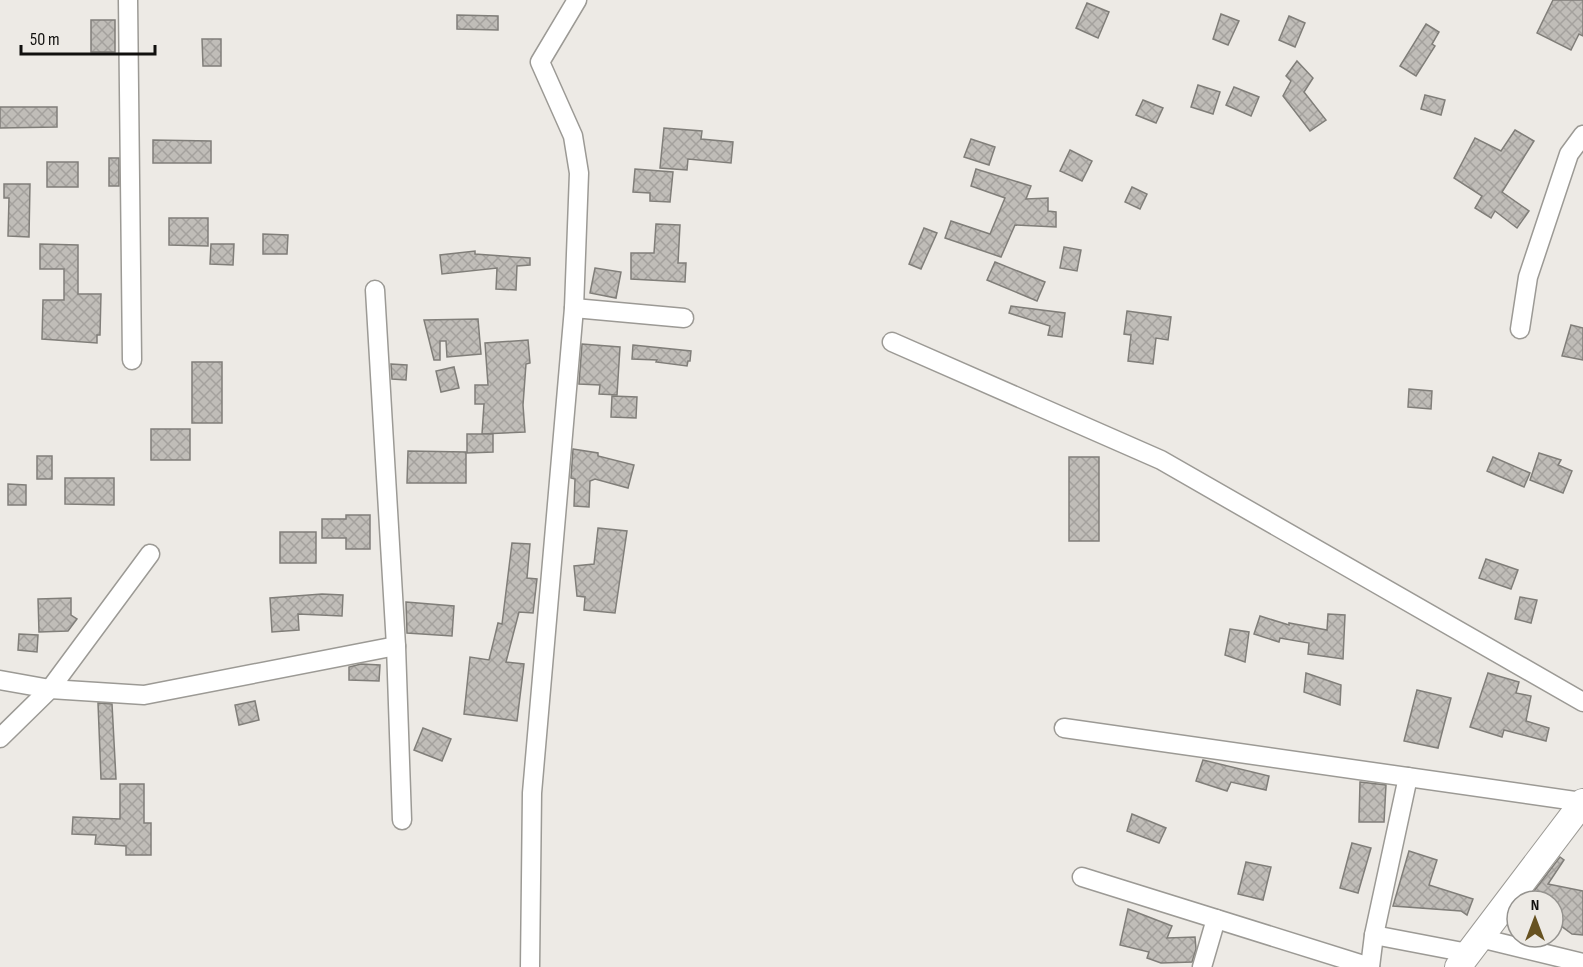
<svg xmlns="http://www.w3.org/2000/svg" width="1583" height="967" font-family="'Sofia Sans Condensed',sans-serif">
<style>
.building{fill:url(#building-cross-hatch);stroke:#807e79;stroke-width:1.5}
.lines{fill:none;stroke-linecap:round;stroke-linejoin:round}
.street-casing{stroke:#9c9a95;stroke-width:21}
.secondary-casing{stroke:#9c9a95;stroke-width:28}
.street{stroke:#fff;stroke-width:18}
.secondary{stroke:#fff;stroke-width:26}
</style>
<defs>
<pattern id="building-cross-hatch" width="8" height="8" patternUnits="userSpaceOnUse" patternTransform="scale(1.5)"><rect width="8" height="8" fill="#c0bdb8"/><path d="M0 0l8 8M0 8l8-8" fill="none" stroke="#a4a19d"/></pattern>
</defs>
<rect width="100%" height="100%" fill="#edeae5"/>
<g class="building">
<polygon points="1553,0 1583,0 1583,36 1579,34 1571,50 1537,33"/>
<polygon points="1087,3 1109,12 1098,38 1076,28"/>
<polygon points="1221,14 1239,21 1228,45 1213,39"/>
<polygon points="457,15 498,16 498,30 457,29"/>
<polygon points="1289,16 1305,23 1295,47 1279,40"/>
<rect x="91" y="20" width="24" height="32"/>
<polygon points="1426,24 1439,32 1432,44 1435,46 1416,76 1400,66"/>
<polygon points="202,39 221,39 221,66 203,66"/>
<polygon points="1297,61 1313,78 1304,92 1326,120 1310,131 1283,96 1291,81 1286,76"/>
<polygon points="1198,85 1220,92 1213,114 1191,107"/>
<polygon points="1234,87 1259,97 1251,116 1226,105"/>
<polygon points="1425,95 1445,100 1441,115 1421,109"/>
<polygon points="1143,100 1163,108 1156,123 1136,115"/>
<polygon points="0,107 57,107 57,127 0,128"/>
<polygon points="664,128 702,131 701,139 733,142 731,163 688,159 687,170 660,168"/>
<polygon points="1515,130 1534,141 1502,192 1529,211 1517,228 1495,211 1491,218 1475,208 1482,196 1454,178 1475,138 1501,151"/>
<polygon points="971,139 995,147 989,165 964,157"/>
<polygon points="153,140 211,141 211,163 153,163"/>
<polygon points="1070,150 1092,161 1082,181 1060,171"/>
<rect x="109" y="158" width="10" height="28"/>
<rect x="47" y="162" width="31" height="25"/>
<polygon points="635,169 673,172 670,202 650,201 650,193 633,192"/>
<polygon points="976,169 1031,186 1026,199 1048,198 1048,211 1056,212 1056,227 1015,225 1001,257 945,238 951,221 990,234 1005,198 971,186"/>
<polygon points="4,184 30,184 29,237 8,236 9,198 4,198"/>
<polygon points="1132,187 1147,194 1140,209 1125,202"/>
<polygon points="169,218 208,218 208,246 169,245"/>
<polygon points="656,224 680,225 678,263 686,263 685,282 631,279 631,253 654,253"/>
<polygon points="924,228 937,233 921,269 909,264"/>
<polygon points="263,234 288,235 287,254 263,254"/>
<polygon points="40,244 78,245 78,294 101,294 100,335 97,335 97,343 42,339 43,300 64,300 64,269 40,269"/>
<polygon points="211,244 234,244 233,265 210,264"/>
<polygon points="1064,247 1081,250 1077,271 1060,268"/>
<polygon points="475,251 475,254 530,258 530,265 517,266 516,290 496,289 497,268 442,274 440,255"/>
<polygon points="995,262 1045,282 1037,301 987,280"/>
<polygon points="595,268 621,272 616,298 590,293"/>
<polygon points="1011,306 1065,313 1062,337 1048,335 1050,326 1009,313"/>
<polygon points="1127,311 1171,317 1168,340 1156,338 1153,364 1128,361 1131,335 1124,334"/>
<polygon points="478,319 481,354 447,357 446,341 440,341 440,360 434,360 424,320"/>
<polygon points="1571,325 1583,328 1583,360 1562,356"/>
<polygon points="528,340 530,363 526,364 523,405 525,432 482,434 484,404 475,404 475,385 488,385 485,343"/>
<polygon points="582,344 620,347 617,395 599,394 600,385 579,384"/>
<polygon points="633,345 691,351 690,361 688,361 687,366 656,362 657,360 632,359"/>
<rect x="192" y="362" width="30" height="61"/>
<polygon points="391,364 407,365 406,380 392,379"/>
<polygon points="454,367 459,388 441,392 436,371"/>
<polygon points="1409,389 1432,391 1431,409 1408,407"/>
<polygon points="612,396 637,397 636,418 611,417"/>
<rect x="151" y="429" width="39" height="31"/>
<polygon points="467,434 493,434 493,452 467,453"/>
<polygon points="573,449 598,453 598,456 634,465 628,488 595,479 590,481 589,507 574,506 575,479 571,478"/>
<polygon points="408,451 466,452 466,483 407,483"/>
<polygon points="1539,453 1561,460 1558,465 1572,471 1563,493 1530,480"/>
<rect x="37" y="456" width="15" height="23"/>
<rect x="1069" y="457" width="30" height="84"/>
<polygon points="1493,457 1530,473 1524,487 1487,471"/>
<polygon points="65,478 114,478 114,505 65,504"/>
<polygon points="8,484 26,485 26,505 8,505"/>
<polygon points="346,515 370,515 370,549 346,549 346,538 322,538 322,519 346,519"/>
<polygon points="598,528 627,531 615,613 584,610 585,597 577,596 574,566 594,564"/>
<rect x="280" y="532" width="36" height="31"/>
<polygon points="512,543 530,544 527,578 537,579 533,613 519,612 506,662 524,664 517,721 464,714 470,657 489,660 498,623 502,624"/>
<polygon points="1486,559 1518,570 1511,589 1479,578"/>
<polygon points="322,594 343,595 342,616 298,614 299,630 272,632 270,598"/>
<polygon points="1520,597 1537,600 1531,623 1515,619"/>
<polygon points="71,598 71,615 77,619 68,631 39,632 38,599"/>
<polygon points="406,602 454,606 452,636 407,633"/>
<polygon points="1328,614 1345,615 1343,659 1308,654 1309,643 1280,638 1279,642 1254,634 1260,616 1289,625 1289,623 1327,630"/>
<polygon points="1230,629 1249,632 1245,662 1225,655"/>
<polygon points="19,634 38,635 37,652 18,650"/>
<polygon points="361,664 380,665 379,681 349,680 349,667"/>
<polygon points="1306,673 1341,685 1340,705 1304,692"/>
<polygon points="1488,673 1519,682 1516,693 1531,696 1526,721 1549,728 1546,741 1504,730 1502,737 1470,727"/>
<polygon points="1417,690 1451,698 1438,748 1404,741"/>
<polygon points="255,701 259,720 239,725 235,705"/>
<polygon points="98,703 112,704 116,779 101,779"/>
<polygon points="423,728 451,739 442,761 414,750"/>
<polygon points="1203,760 1269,776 1266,790 1231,782 1227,791 1196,781"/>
<polygon points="1360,782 1386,785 1384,822 1359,822"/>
<polygon points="120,784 144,784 144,823 151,823 151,855 126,855 126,846 95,844 96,835 72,834 73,817 120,819"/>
<polygon points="1132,814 1166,828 1159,843 1127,831"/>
<polygon points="1352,843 1371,848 1358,893 1340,888"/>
<polygon points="1409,851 1437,860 1429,885 1473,899 1467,915 1461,911 1393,906"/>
<polygon points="1560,857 1564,860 1548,884 1583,891 1583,935 1572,934 1553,920 1553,901 1527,900"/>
<polygon points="1246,862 1271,867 1263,900 1238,894"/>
<polygon points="1128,909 1172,926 1167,938 1195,937 1196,949 1192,962 1161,963 1147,958 1149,952 1120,945"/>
</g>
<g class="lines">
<g class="street-casing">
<g id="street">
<polyline points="128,0 132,360"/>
<polyline points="375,290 396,646 402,820"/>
<polyline points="574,308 684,318"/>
<polyline points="1520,329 1528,277 1569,154 1583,135"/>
<polyline points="892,342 1161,460 1583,702"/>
<polyline points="0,680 50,689 144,695 396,646"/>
<polyline points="1064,728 1583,802"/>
<polyline points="0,738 50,689 150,554"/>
<polyline points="1082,877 1370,967"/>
<polyline points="1374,935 1468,953"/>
<polyline points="1480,938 1583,963"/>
<polyline points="530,967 532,793 574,308 579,173 573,136 540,62 577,0"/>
<polyline points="1202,967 1216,919"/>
<polyline points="1370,967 1374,935 1408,777"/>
</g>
</g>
<g class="secondary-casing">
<polyline id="secondary" points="1458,967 1583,802"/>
</g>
<use href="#street" class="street"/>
<use href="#secondary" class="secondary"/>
</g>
<g transform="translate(1535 919)"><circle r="28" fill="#edeae5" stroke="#95938f" stroke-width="1.5"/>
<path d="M0-4.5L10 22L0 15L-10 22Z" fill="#675221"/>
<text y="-9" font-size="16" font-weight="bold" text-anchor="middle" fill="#11100e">N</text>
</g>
<path d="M21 45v9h134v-9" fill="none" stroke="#11100e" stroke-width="3"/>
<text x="30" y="45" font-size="18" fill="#11100e" stroke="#edeae5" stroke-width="4.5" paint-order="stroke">50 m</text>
</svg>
